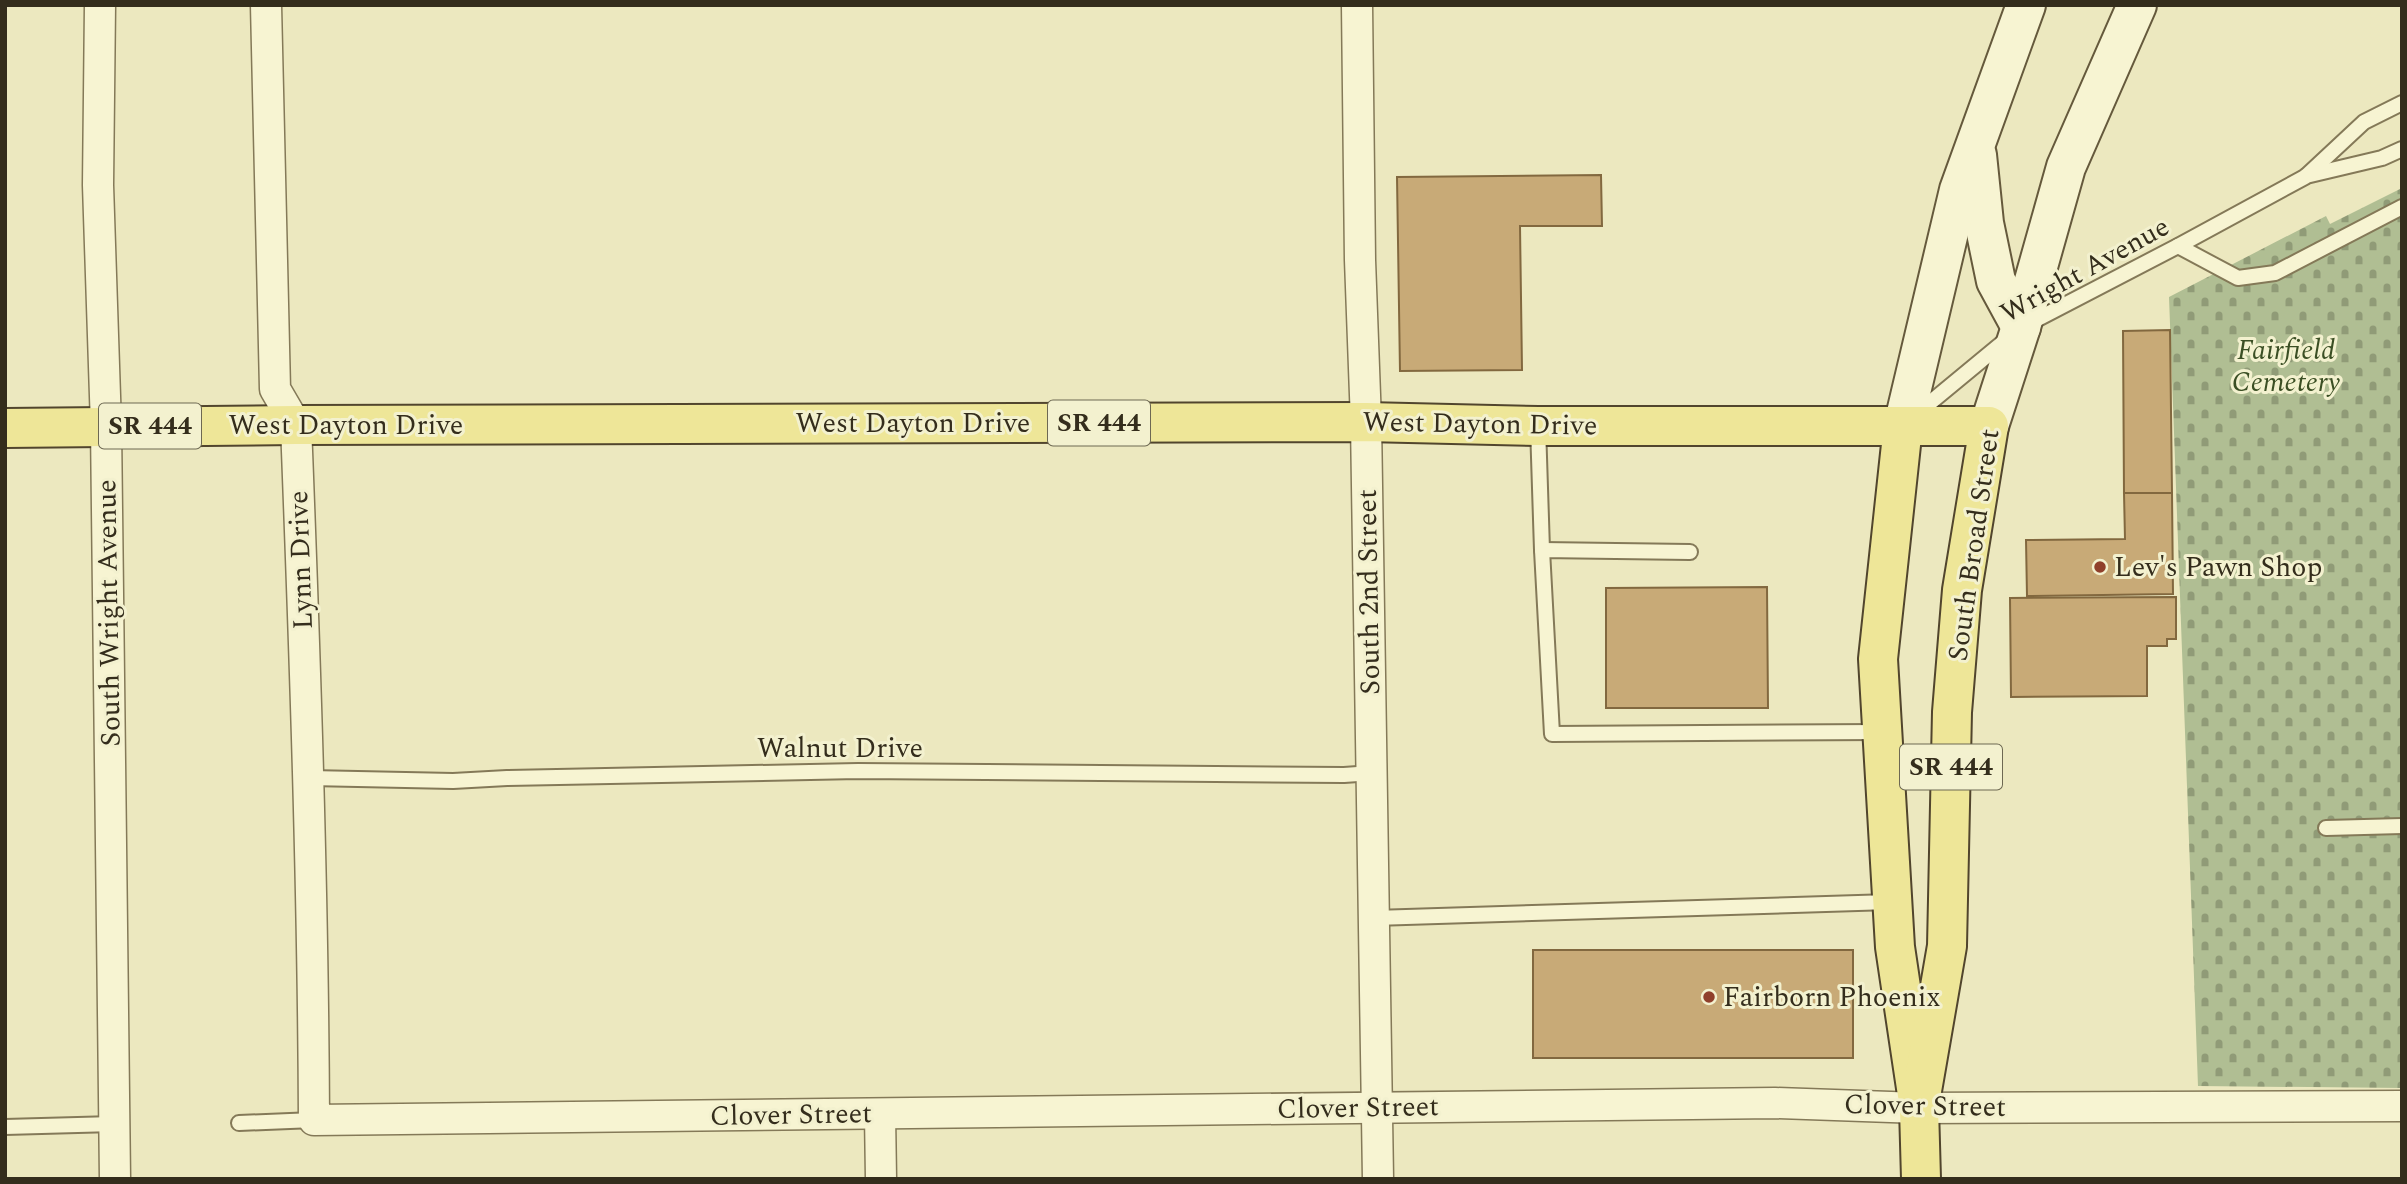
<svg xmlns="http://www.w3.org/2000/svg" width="2407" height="1184" font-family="Spectral,serif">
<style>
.cemetery{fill:url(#cemetery-stones)}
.building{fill:#c8aa77;stroke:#82683f;stroke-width:2}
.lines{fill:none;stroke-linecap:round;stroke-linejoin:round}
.lane-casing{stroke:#847958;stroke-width:18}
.street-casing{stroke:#847958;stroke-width:33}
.secondary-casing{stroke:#65593c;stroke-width:42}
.primary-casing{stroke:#51452d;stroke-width:42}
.lane{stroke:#f7f4d2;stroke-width:14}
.street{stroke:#f7f4d2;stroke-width:30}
.secondary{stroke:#f7f4d2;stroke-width:38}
.primary{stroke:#eee698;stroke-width:38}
.poi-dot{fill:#90402b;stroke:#f3f1cf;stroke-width:2.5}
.labels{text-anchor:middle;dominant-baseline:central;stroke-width:6;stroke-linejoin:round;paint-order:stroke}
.shield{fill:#f3f1cf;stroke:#6d6852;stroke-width:2}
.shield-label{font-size:26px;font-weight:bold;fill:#342d1c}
.street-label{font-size:28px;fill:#342d1c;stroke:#f3f1cf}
.park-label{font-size:28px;font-style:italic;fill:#3b4f24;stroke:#f3f1cf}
.poi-label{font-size:28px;fill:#342d1c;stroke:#f3f1cf;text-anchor:start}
</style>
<defs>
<pattern id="cemetery-stones" width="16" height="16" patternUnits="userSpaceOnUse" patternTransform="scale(1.75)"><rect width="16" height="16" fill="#b0be93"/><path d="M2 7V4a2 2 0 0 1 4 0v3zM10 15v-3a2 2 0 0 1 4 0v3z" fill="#909b77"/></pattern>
</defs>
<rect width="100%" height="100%" fill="#ece8bf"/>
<polygon class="cemetery" points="2402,188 2402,1088 2198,1086 2169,297 2326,216 2330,224"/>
<g class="building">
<polygon points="1601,175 1602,226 1520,226 1522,370 1400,371 1397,177"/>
<polygon points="2170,330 2172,493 2124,493 2123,331"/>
<polygon points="2124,493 2172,493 2173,594 2027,596 2026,540 2125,539"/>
<polygon points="1767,587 1768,708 1606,708 1606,588"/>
<polygon points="2176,597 2176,639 2167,639 2167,646 2147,646 2147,696 2011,697 2010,598"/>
<rect x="1533" y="950" width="320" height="108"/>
</g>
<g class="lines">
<g class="lane-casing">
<g id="lane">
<polyline points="2306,176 2382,158 2402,149"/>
<polyline points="2178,246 2238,278 2275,273 2402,207"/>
<polyline points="2028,324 2178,246 2305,177 2364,122 2402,103"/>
<polyline points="1914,416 2006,340"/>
<polyline points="1538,426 1542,550"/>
<polyline points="1690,552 1542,550 1552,734 1880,732"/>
<polyline points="310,778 453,781 507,778 858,771 1344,775 1372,773"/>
<polyline points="2326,828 2402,826"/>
<polyline points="1374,918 1890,902"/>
<polyline points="239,1123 314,1120"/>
<polyline points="5,1127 114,1124"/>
</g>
</g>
<g class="street-casing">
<g id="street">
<polyline points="100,5 98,185 106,426 115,1179"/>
<path d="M266,5l9,384 21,36c9,231 17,463 18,695l1461,-17 144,5 483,-2"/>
<polyline points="1357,5 1360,260 1366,422 1378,1179"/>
<polyline points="880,1114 881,1179"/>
</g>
</g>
<g class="secondary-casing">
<g id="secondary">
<polyline points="1977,155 1984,223 1996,281 2021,327"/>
<polyline points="1903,426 1959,190 2026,5"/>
<polyline points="1989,426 2021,327 2066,167 2137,5"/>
</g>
</g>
<g class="primary-casing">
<g id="primary">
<polyline points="1903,426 1878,659 1895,947 1919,1108 1921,1179"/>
<polyline points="5,428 296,425 1366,422 1538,426 1989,426 1962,590 1952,712 1947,946 1919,1108"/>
</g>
</g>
<use href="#lane" class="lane"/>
<use href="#street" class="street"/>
<use href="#secondary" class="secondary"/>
<use href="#primary" class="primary"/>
</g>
<g class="poi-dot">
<circle cx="2100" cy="567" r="7"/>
<circle cx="1709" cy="997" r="7"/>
</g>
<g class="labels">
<g class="shield">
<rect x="1048" y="400.5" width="102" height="45" rx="5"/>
<rect x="99" y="403.5" width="102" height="45" rx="5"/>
<rect x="1900" y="744.5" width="102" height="45" rx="5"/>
</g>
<g class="shield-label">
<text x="1099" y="423">SR 444</text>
<text x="150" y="426">SR 444</text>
<text x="1951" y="767">SR 444</text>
</g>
<g class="street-label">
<text transform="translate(2085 270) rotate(-29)">Wright Avenue</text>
<text x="913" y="423">West Dayton Drive</text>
<text transform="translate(1480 424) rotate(1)">West Dayton Drive</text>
<text x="346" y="425">West Dayton Drive</text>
<text transform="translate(1974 545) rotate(-82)">South Broad Street</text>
<text transform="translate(301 560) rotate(-92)">Lynn Drive</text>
<text transform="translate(1369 592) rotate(-91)">South 2nd Street</text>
<text transform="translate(109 613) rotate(-91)">South Wright Avenue</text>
<text x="840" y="748">Walnut Drive</text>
<text transform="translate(1925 1106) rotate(1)">Clover Street</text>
<text transform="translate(1358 1108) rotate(-1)">Clover Street</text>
<text transform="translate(791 1115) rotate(-1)">Clover Street</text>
</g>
<g class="park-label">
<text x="2286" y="350">Fairfield<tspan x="2286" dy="32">Cemetery</tspan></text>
</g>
<g class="poi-label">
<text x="2114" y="567">Lev's Pawn Shop</text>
<text x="1723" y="997">Fairborn Phoenix</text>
</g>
</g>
<rect width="2407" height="1184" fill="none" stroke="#342d1c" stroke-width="14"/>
</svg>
